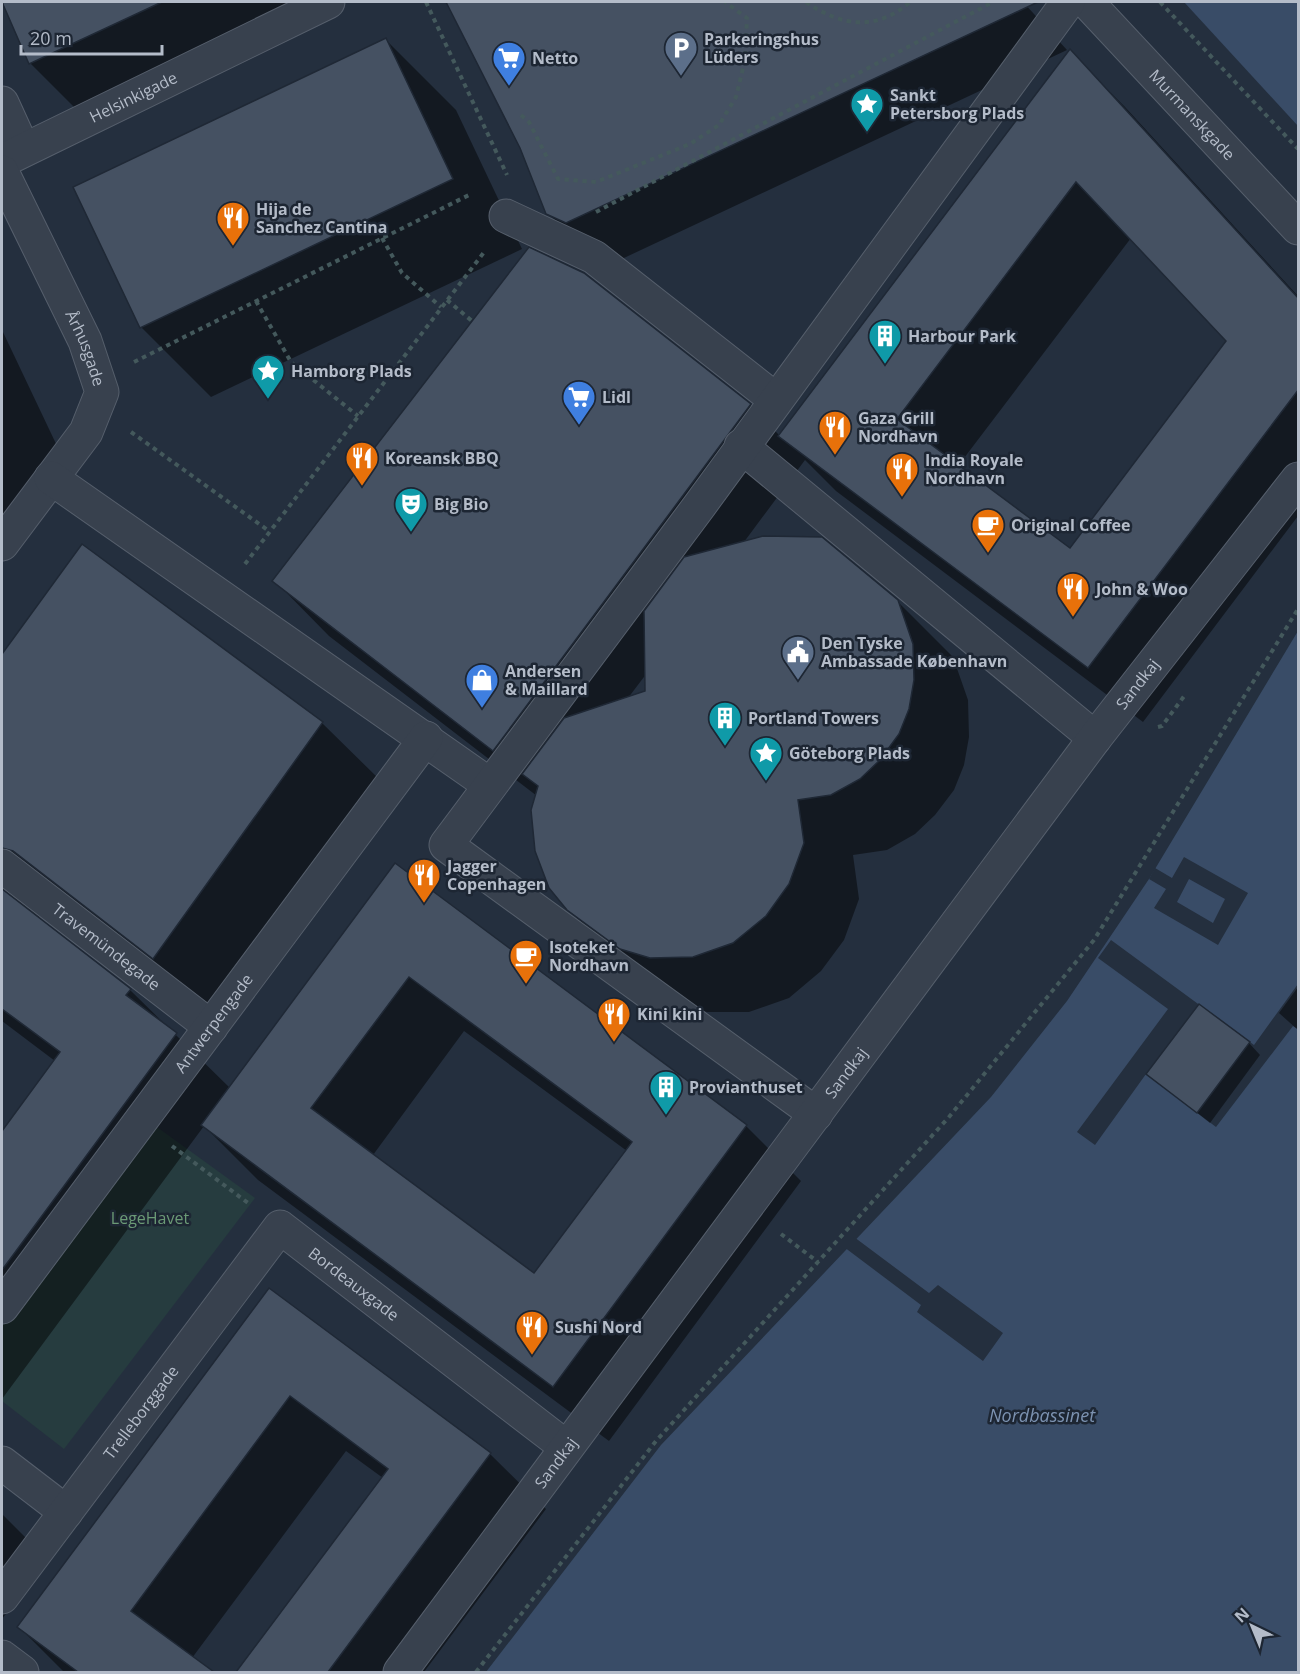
<svg xmlns="http://www.w3.org/2000/svg" width="1300" height="1674" font-family="'Open Sans',sans-serif">
<style>
.green{fill:#263c3f}
.water{fill:#394c67}
.pier{fill:#242f3e;fill-rule:evenodd}
.shadow{fill:#0007;fill-rule:evenodd}
.building{fill:#455162;stroke:#1f2835;stroke-width:1.5;fill-rule:evenodd}
.lines{fill:none;stroke-linecap:round;stroke-linejoin:round}
.minor-casing{stroke:#565f6c;stroke-width:35}
.path{stroke:#44595c;stroke-width:4;stroke-dasharray:4.5 4.5;stroke-linecap:butt}
.minor{stroke:#38414e;stroke-width:33}
.labels{text-anchor:middle;dominant-baseline:central;stroke-width:5;stroke-linejoin:round;paint-order:stroke}
.poi-label{font-size:16px;font-weight:bold;fill:#b4bcc9;stroke:#1d2633;text-anchor:start}
.street-label{font-size:16px;fill:#b4bcc9;stroke:#1d2633}
.park-label{font-size:16px;fill:#6b9a76;stroke:#1d2633}
.water-label{font-size:18px;font-style:italic;fill:#7c92b1;stroke:#1d2633}
</style>
<rect width="100%" height="100%" fill="#242f3e"/>
<polygon class="green" points="139,1114 255,1198 64,1449 2,1401 2,1296"/>
<g class="water">
<polygon points="1184,2 1298,2 1298,126"/>
<polygon points="1298,631 1298,1672 486,1672 661,1445 991,1097 1067,1001 1149,879"/>
</g>
<g class="pier">
<path d="M1184,857l64,36 -30,52 -64,-37 12,-19 -17,-10 6,-11 17,10zM1189,879l36,20 -12,24 -36,-21z"/>
<polygon points="1111,940 1254,1045 1298,984 1298,1029 1293,1026 1216,1127 1146,1074 1095,1145 1077,1132 1168,1009 1098,958"/>
<polygon points="854,1237 929,1293 938,1285 1003,1333 983,1361 917,1312 921,1305 844,1247"/>
</g>
<g class="shadow">
<polygon points="2,2 330,2 86,119 30,63"/>
<polygon points="464,2 1023,2 1067,50 609,265 591,256 548,213 522,147 451,8"/>
<polygon points="386,40 456,110 522,249 211,397 141,327 75,188"/>
<path d="M1070,52l55,55 173,189v220l-155,206 -307,-231 -31,-31 -61,82 153,59 56,56 15,43 1,37 -5,28 -10,25 -19,25 -20,19 -28,16 -34,5 6,44 -15,41 -23,31 -32,27 -40,14h-42l-30,-9 -53,-38 -56,-56 -31,-113 -208,-160 -55,-56 476,-175 30,31zM1131,238l97,103 -158,209 -112,-84zM647,673v19l-19,6z"/>
<polygon points="2,330 68,469 2,558"/>
<path d="M83,546l239,177 56,55 -169,235 -167,-103 -4,10 92,70 100,98 165,-223 351,261 55,55 -192,260 -351,-261 -54,-54 -202,273v-266l53,-72 -53,-40v-365zM464,1031l163,120 -92,124 -162,-120z"/>
<polygon points="1298,987 1298,1030 1279,1013"/>
<polygon points="1249,1043 1260,1055 1210,1123 1148,1074"/>
<polygon points="270,1290 490,1454 546,1509 424,1672 238,1672 383,1478 346,1451 192,1658 212,1672 64,1672 19,1627"/>
<polygon points="2,1514 47,1559 2,1619"/>
</g>
<g class="building">
<polygon points="2,2 162,2 29,64"/>
<polygon points="446,2 1038,2 566,223 546,214 520,148"/>
<polygon points="386,38 453,179 140,328 73,187"/>
<path d="M1070,49l229,250v90l-211,279 -310,-232zM1076,182l150,159 -156,207 -173,-129z"/>
<polygon points="529,247 584,273 751,404 493,751 272,581"/>
<polygon points="763,536 822,537 898,600 913,644 914,680 909,709 899,734 880,760 860,779 831,795 798,800 804,843 789,884 766,916 733,943 693,957 650,958 620,949 567,910 549,888 535,851 531,810 538,786 522,774 564,718 645,691 644,611 684,557"/>
<polygon points="82,544 323,722 153,959 13,851 2,848 2,654"/>
<path d="M395,863l352,262 -194,262 -352,-262zM409,977l223,165 -98,131 -223,-165z"/>
<polygon points="2,889 131,989 126,995 177,1033 2,1270 2,1131 60,1052 2,1009"/>
<polygon points="1199,1004 1250,1042 1197,1113 1146,1074"/>
<polygon points="269,1288 491,1453 328,1672 236,1672 388,1469 290,1396 131,1611 214,1672 78,1672 17,1627"/>
</g>
<g class="lines">
<g class="minor-casing">
<g id="minor">
<path id="s1" d="M1087,2l211,226"/>
<polyline points="2,103 23,149"/>
<path id="s2" d="M2,161l326,-159"/>
<path id="s3" d="M2,172l83,169 17,51 -16,40 -84,112"/>
<polyline points="506,216 594,257 776,400"/>
<polyline points="741,446 1095,738"/>
<polyline points="51,478 490,785"/>
<path id="s4" d="M2,866l209,161"/>
<polyline points="816,1114 446,845 700,505 1068,2"/>
<path id="s5" d="M2,1307l424,-569"/>
<polyline points="2,1463 66,1512"/>
<path id="s6" d="M2,1597l278,-370 286,220"/>
<polyline points="2,1657 22,1672"/>
<path id="s7" d="M400,1672l695,-934 203,-259"/>
</g>
</g>
<g class="path">
<polyline points="426,2 507,175"/>
<path d="M806,2c35,24 70,30 104,0"/>
<polyline points="1160,2 1298,149"/>
<polyline points="521,115 529,122 558,179 596,182 690,144 719,125 736,97 745,60 747,18 725,2"/>
<polyline points="596,212 993,2"/>
<polyline points="382,238 402,273 441,307"/>
<polyline points="447,300 472,321"/>
<polyline points="256,301 291,362 358,416"/>
<polyline points="134,362 471,194"/>
<polyline points="131,432 269,531"/>
<polyline points="245,564 485,251"/>
<polyline points="1158,727 1162,726 1185,695"/>
<polyline points="172,1146 248,1203"/>
<polyline points="781,1234 818,1262"/>
<polyline points="476,1672 656,1441 949,1117 1094,940 1298,609"/>
</g>
<use href="#minor" class="minor"/>
</g>
<defs>
<g id="parking-pin" transform="scale(1.725)"><path d="M0 17L-7.5 6A9.5 9.5 0 1 1 7.5 6Z" fill="#5c6f8a" stroke="#1d2633"/><path d="M-3.5-5.5H1a3.5 3.5 0 0 1 0 7H-1V5.5H-3.5ZM-1-3.4V-.6H.8a1.4 1.4 0 0 0 0-2.8Z" fill="#fff"/></g>
<g id="supermarket-pin" transform="scale(1.725)"><path d="M0 17L-7.5 6A9.5 9.5 0 1 1 7.5 6Z" fill="#3f7fe0" stroke="#1d2633"/><path d="M-6-5.5h2.5l.6 2H6L4.5 2H-2.5L-4.4-4H-6ZM-1.5 3.2a1.3 1.3 0 1 0 .1 0ZM3 3.2a1.3 1.3 0 1 0 .1 0Z" fill="#fff"/></g>
<g id="sight-pin" transform="scale(1.725)"><path d="M0 17L-7.5 6A9.5 9.5 0 1 1 7.5 6Z" fill="#0f9aa8" stroke="#1d2633"/><path d="M0-6L1.8-2.2L6-1.7L2.9 1.2L3.7 5.4L0 3.3L-3.7 5.4L-2.9 1.2L-6-1.7L-1.8-2.2Z" fill="#fff"/></g>
<g id="restaurant-pin" transform="scale(1.725)"><path d="M0 17L-7.5 6A9.5 9.5 0 1 1 7.5 6Z" fill="#e8710a" stroke="#1d2633"/><path d="M-5-6h1v4h1v-4h1v4h1v-4h1v5L-1.5 .5V6h-2V.5L-5-1ZM5-6V6H3V1.5H1.5Q1.5-4 5-6Z" fill="#fff"/></g>
<g id="building-pin" transform="scale(1.725)"><path d="M0 17L-7.5 6A9.5 9.5 0 1 1 7.5 6Z" fill="#0f9aa8" stroke="#1d2633"/><path d="M-4-6H4V6H1V3H-1V6H-4ZM-2.5-4.3h1.7v1.8h-1.7ZM.8-4.3h1.7v1.8H.8ZM-2.5-1h1.7V.8h-1.7ZM.8-1h1.7V.8H.8Z" fill="#fff"/></g>
<g id="theatre-pin" transform="scale(1.725)"><path d="M0 17L-7.5 6A9.5 9.5 0 1 1 7.5 6Z" fill="#0f9aa8" stroke="#1d2633"/><path d="M-5-5.5Q0-4 5-5.5V0Q5 5 0 6Q-5 5-5 0ZM-3.3-2.5H-1v1.5H-3.3ZM1-2.5H3.3v1.5H1ZM-2.8 1Q0 5.5 2.8 1Z" fill="#fff"/></g>
<g id="cafe-pin" transform="scale(1.725)"><path d="M0 17L-7.5 6A9.5 9.5 0 1 1 7.5 6Z" fill="#e8710a" stroke="#1d2633"/><path d="M-5.5-4.5H6V0H3Q3 3.5 0 3.5H-2.5Q-5.5 3.5-5.5 0ZM3-3.2v2h1.7v-2ZM-6 4.5H4V6H-6Z" fill="#fff"/></g>
<g id="civic-pin" transform="scale(1.725)"><path d="M0 17L-7.5 6A9.5 9.5 0 1 1 7.5 6Z" fill="#5c6f8a" stroke="#1d2633"/><path d="M-.6-6.5H3V-4.5H.6V-3L4-1V1h2V6H-6V1h2V-1L-.6-3ZM-1.2 2.5V6h2.4V2.5Z" fill="#fff"/></g>
<g id="shop-pin" transform="scale(1.725)"><path d="M0 17L-7.5 6A9.5 9.5 0 1 1 7.5 6Z" fill="#3f7fe0" stroke="#1d2633"/><path d="M-5-2.5h2.3a2.7 3.5 0 0 1 5.4 0H5L5.5 6h-11ZM-1.5-2.5h3a1.5 2.3 0 0 0-3 0Z" fill="#fff"/></g>
</defs>
<g fill-rule="evenodd">
<use href="#parking-pin" x="681" y="48"/>
<use href="#supermarket-pin" x="509" y="58"/>
<use href="#sight-pin" x="867" y="104"/>
<use href="#restaurant-pin" x="233" y="218"/>
<use href="#building-pin" x="885" y="336"/>
<use href="#sight-pin" x="268" y="371"/>
<use href="#supermarket-pin" x="579" y="397"/>
<use href="#restaurant-pin" x="835" y="427"/>
<use href="#restaurant-pin" x="362" y="458"/>
<use href="#restaurant-pin" x="902" y="469"/>
<use href="#theatre-pin" x="411" y="504"/>
<use href="#cafe-pin" x="988" y="525"/>
<use href="#restaurant-pin" x="1073" y="589"/>
<use href="#civic-pin" x="798" y="652"/>
<use href="#shop-pin" x="482" y="680"/>
<use href="#building-pin" x="725" y="718"/>
<use href="#sight-pin" x="766" y="753"/>
<use href="#restaurant-pin" x="424" y="875"/>
<use href="#cafe-pin" x="526" y="956"/>
<use href="#restaurant-pin" x="614" y="1014"/>
<use href="#building-pin" x="666" y="1087"/>
<use href="#restaurant-pin" x="532" y="1327"/>
</g>
<g class="labels">
<g class="poi-label">
<text x="704" y="39">Parkeringshus<tspan x="704" dy="18">Lüders</tspan></text>
<text x="532" y="58">Netto</text>
<text x="890" y="95">Sankt<tspan x="890" dy="18">Petersborg Plads</tspan></text>
<text x="256" y="209">Hija de<tspan x="256" dy="18">Sanchez Cantina</tspan></text>
<text x="908" y="336">Harbour Park</text>
<text x="291" y="371">Hamborg Plads</text>
<text x="602" y="397">Lidl</text>
<text x="858" y="418">Gaza Grill<tspan x="858" dy="18">Nordhavn</tspan></text>
<text x="385" y="458">Koreansk BBQ</text>
<text x="925" y="460">India Royale<tspan x="925" dy="18">Nordhavn</tspan></text>
<text x="434" y="504">Big Bio</text>
<text x="1011" y="525">Original Coffee</text>
<text x="1096" y="589">John &amp; Woo</text>
<text x="821" y="643">Den Tyske<tspan x="821" dy="18">Ambassade København</tspan></text>
<text x="505" y="671">Andersen<tspan x="505" dy="18">&amp; Maillard</tspan></text>
<text x="748" y="718">Portland Towers</text>
<text x="789" y="753">Göteborg Plads</text>
<text x="447" y="866">Jagger<tspan x="447" dy="18">Copenhagen</tspan></text>
<text x="549" y="947">Isoteket<tspan x="549" dy="18">Nordhavn</tspan></text>
<text x="637" y="1014">Kini kini</text>
<text x="689" y="1087">Provianthuset</text>
<text x="555" y="1327">Sushi Nord</text>
</g>
<g class="street-label">
<text stroke="none"><textPath href="#s2" startOffset="146">Helsinkigade</textPath></text>
<text stroke="none"><textPath href="#s1" startOffset="154">Murmanskgade</textPath></text>
<text stroke="none"><textPath href="#s3" startOffset="195">Århusgade</textPath></text>
<text stroke="none"><textPath href="#s7" startOffset="1233">Sandkaj</textPath></text>
<text stroke="none"><textPath href="#s4" startOffset="132">Travemündegade</textPath></text>
<text stroke="none"><textPath href="#s5" startOffset="354">Antwerpengade</textPath></text>
<text stroke="none"><textPath href="#s7" startOffset="747">Sandkaj</textPath></text>
<text stroke="none"><textPath href="#s6" startOffset="556">Bordeauxgade</textPath></text>
<text stroke="none"><textPath href="#s6" startOffset="231">Trelleborggade</textPath></text>
<text stroke="none"><textPath href="#s7" startOffset="261">Sandkaj</textPath></text>
</g>
<g class="park-label">
<text x="150" y="1218">LegeHavet</text>
</g>
<g class="water-label">
<text x="1042" y="1415">Nordbassinet</text>
</g>
</g>
<rect width="1300" height="1674" fill="none" stroke="#b4bcc9" stroke-width="6"/>
<g transform="translate(1252 1626) rotate(317)" stroke="#1d2633" stroke-width="4.5" paint-order="stroke">
<path d="M0-4.5L10 22L0 15L-10 22Z" fill="#b4bcc9"/>
<text y="-9" font-size="16" font-weight="bold" text-anchor="middle" fill="#b4bcc9">N</text>
</g>
<path d="M21 45v9h141v-9" fill="none" stroke="#b4bcc9" stroke-width="3"/>
<text x="30" y="45" font-size="18" fill="#b4bcc9" stroke="#1d2633" stroke-width="4.5" paint-order="stroke">20 m</text>
</svg>
